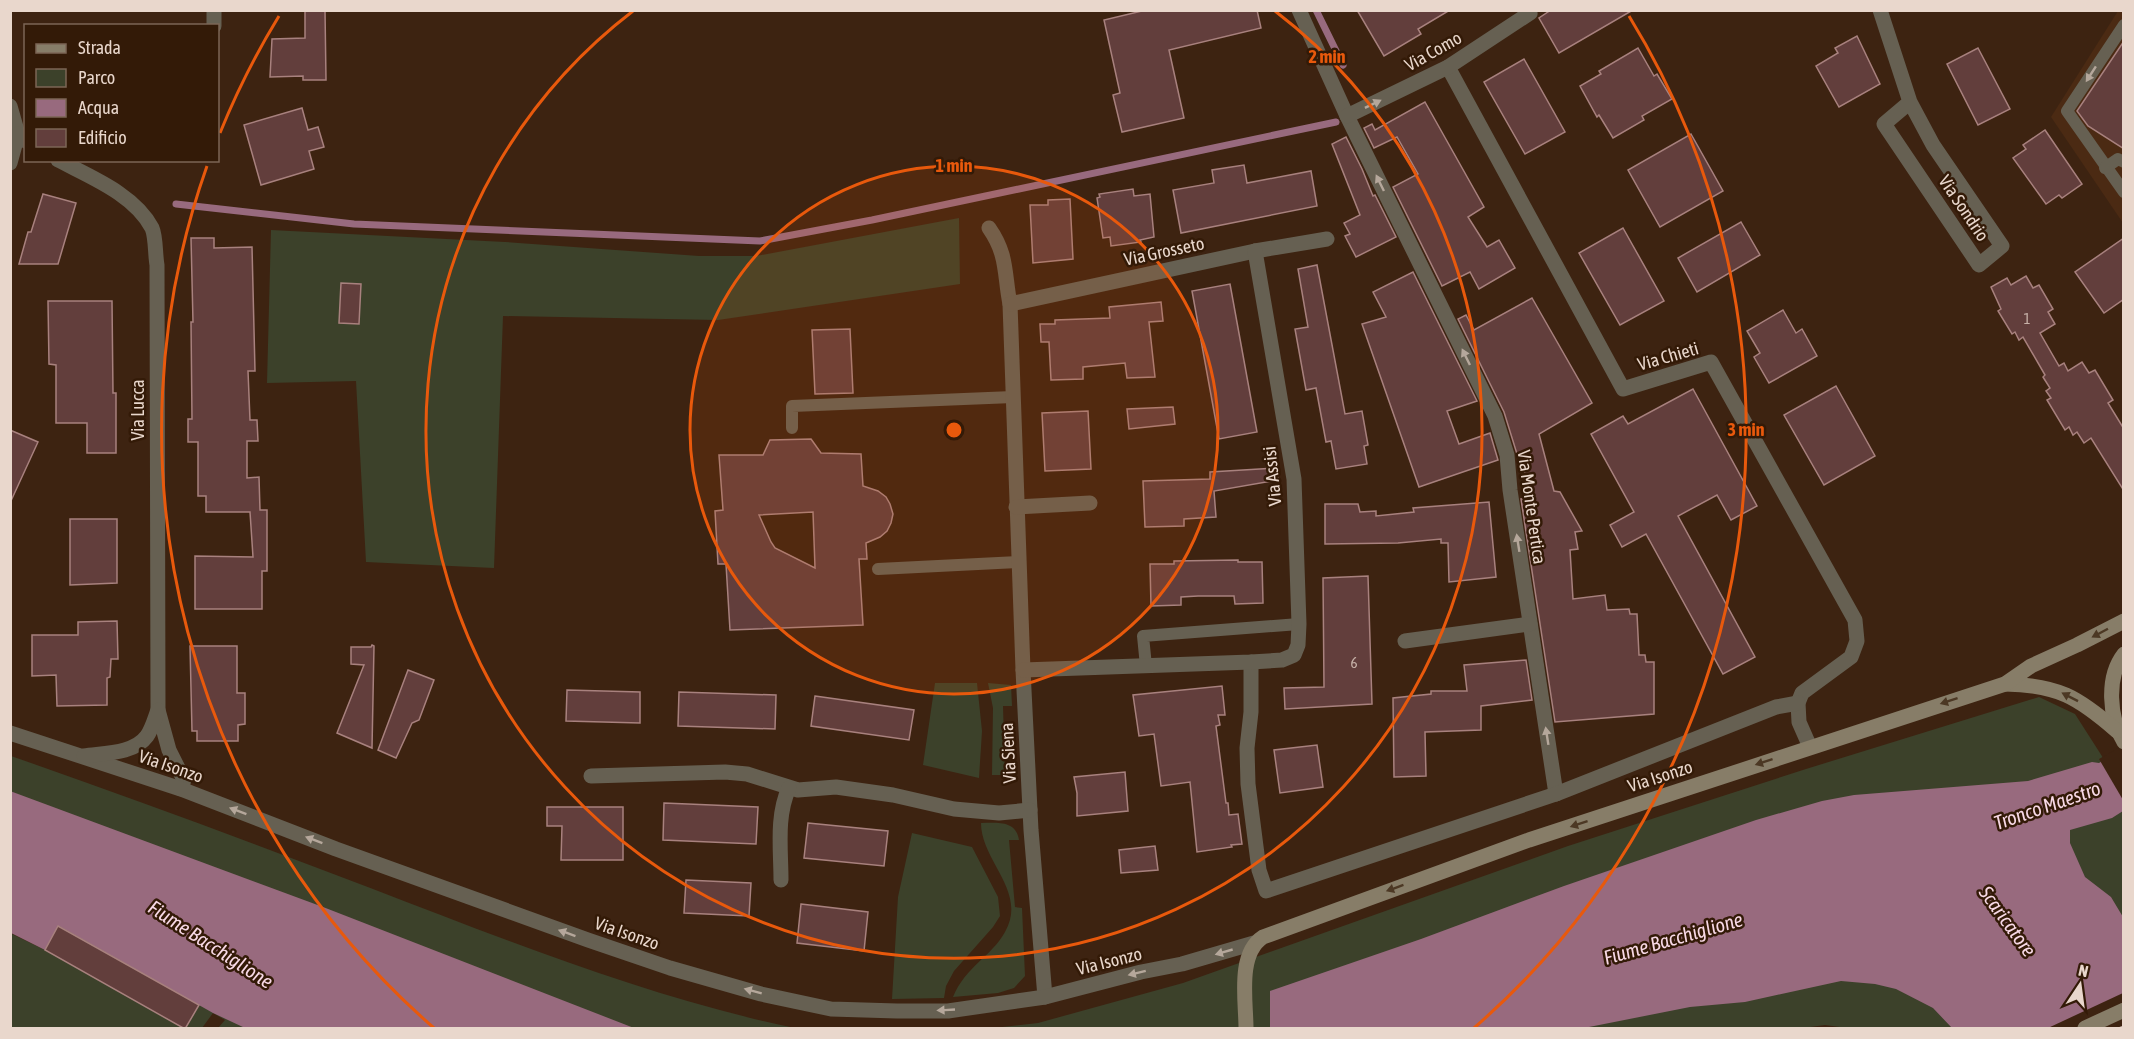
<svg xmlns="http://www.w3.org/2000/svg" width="2134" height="1039" font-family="'Asap Condensed',sans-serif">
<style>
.built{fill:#4b2a13}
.green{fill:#3c412a}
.water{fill:#986a7e}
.pier{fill:#3d2311}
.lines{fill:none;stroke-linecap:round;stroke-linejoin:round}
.stream{stroke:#986a7e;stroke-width:7}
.building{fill:#623e3c;stroke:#a8817e;stroke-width:1.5;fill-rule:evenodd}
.lane{stroke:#666052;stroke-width:12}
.street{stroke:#666052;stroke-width:15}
.secondary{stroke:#877d68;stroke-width:15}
.tram{stroke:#c4b0a4;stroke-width:1.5}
.oneway{fill:#b5a79b}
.oneway2{fill:#4c3824}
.ring{fill:none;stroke:#e8590c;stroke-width:3}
.labels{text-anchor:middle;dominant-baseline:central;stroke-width:5;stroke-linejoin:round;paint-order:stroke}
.number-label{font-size:15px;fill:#c7b1a8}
.street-label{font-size:18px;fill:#e9d7cc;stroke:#331a07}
.water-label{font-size:20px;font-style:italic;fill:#f8d9e6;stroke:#331a07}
.centre{fill:#e8590c;stroke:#331a07;stroke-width:3}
.ring-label{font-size:18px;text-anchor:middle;font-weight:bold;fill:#e8590c;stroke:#331a07;stroke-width:5;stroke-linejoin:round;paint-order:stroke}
</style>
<rect width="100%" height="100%" fill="#3d2311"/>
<polygon class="built" points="2118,11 2123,11 2123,223 2051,117"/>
<g class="green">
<polygon points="959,218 960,284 718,320 503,316 494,568 366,562 356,381 267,383 271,230 505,242 699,256 756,256"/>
<polygon points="935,683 977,683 982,731 979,778 923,765"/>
<polygon points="988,683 1011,685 1012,706 1003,706 1005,775 992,775 993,708"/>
<polygon points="2039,697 2075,714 2123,789 2123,1028 1847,1028 1825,1025 1803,1028 993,1028 1038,1023 1183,983 1568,846 1806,769"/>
<path d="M11,756c121,42 242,87 362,133 138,53 277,109 422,139h-577l7,-8 -12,-7 -11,15h-191l-1,-95 35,17 -34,-19z"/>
<path d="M981,823c16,0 35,-3 38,17h-10l6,67 7,1 3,68 -11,12 -16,5 -45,4c13,-31 38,-40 52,-65 23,-40 -24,-71 -24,-109z"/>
<polygon points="912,833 972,847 998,897 1000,916 993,927 954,971 946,986 944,998 892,999 898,897"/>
</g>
<g class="water">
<polygon points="2123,748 2123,811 2112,818 2070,830 2070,843 2085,877 2111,897 2123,917 2123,1028 1952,1028 1933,1008 1896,989 1875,984 1841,981 1745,1002 1690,1007 1584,1028 1270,1028 1270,991 1421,939 1564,886 1756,820 1822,801 1854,795 2028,781 2092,762 2099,763"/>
<polygon points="10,791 323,907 634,1028 245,1028 213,1013 59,926 45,950 11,933"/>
</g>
<g class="pier">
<polygon points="2124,745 2123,800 2099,759"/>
<polygon points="2123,993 2123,1028 2048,1028"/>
</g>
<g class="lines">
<g class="stream">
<polyline points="1316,10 1343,65"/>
<polyline points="176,204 354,224 760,241 872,220 1336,122"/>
</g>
</g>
<g class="building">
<polygon points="305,10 325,10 326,80 303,80 303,76 270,77 272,39 305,38"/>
<polygon points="1146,10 1257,10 1261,28 1169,50 1184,118 1122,132 1113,95 1120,93 1104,20"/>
<polygon points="1357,10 1450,10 1418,29 1421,34 1384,56"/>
<polygon points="1551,10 1633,10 1559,53 1539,18"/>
<polygon points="1857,36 1880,84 1839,107 1816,66 1838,53 1835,48"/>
<polygon points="2124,41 2124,149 2088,126 2077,111"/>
<polygon points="1638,48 1654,76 1657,74 1672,99 1642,116 1644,120 1613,138 1599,115 1597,117 1580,86 1601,74 1599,71"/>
<polygon points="1978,48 2010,109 1978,125 1947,64"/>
<polygon points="1524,59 1565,132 1525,154 1484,82"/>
<polygon points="1425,102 1484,207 1468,217 1487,247 1499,240 1515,268 1479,289 1470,272 1442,286 1393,187 1418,174 1397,137 1374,148 1364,128 1372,124 1375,130"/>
<polygon points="302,108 308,130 318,127 324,147 309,151 314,169 261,185 244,125"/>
<polygon points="2045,130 2082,184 2062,198 2059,195 2046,204 2013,158 2026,149 2023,145"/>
<polygon points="1691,134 1723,191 1660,227 1628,170"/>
<polygon points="1346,137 1362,169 1373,196 1375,195 1396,237 1356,257 1345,236 1350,234 1344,223 1360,215 1332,144"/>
<polygon points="1244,165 1247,183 1311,171 1317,206 1181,233 1173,190 1214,183 1212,170"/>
<polygon points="1133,189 1134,196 1150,194 1154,237 1140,240 1141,242 1111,246 1110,237 1103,238 1097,198 1100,197 1099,194"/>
<polygon points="43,194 76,203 58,264 19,264 28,232 31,232"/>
<polygon points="1070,199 1073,259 1033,263 1030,205 1048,205 1048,200"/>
<polygon points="1741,222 1760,255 1697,292 1678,258"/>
<polygon points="1623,228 1664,301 1620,325 1579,253"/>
<polygon points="191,238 214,238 214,248 252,247 255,371 248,371 250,420 257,420 258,441 247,441 247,478 259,477 260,510 267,510 267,571 262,571 262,609 195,609 195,556 253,557 250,512 206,512 206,496 198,496 198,442 188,442 188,419 192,419 191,322 193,322"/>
<polygon points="2124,238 2124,299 2104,313 2075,272"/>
<polygon points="1317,265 1345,414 1362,411 1368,445 1364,446 1367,464 1336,469 1331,441 1326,442 1316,388 1306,390 1295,329 1308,327 1298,269"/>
<polygon points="1413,272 1477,401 1447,411 1459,444 1490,433 1498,460 1419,487 1362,324 1386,317 1373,292"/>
<polygon points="2026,276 2033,288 2039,285 2053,309 2048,312 2055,324 2040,333 2059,366 2064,363 2068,371 2082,362 2089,373 2095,370 2113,400 2108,403 2124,429 2124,491 2091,438 2084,443 2077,432 2073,435 2069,427 2065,430 2047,400 2051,398 2046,391 2050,388 2043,377 2045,375 2023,337 2019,340 2015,332 2012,334 1998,311 2001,309 1991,287 2007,278 2011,285"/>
<polygon points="341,283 361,284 359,324 339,323"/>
<polygon points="1230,284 1257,432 1219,439 1192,291"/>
<polygon points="1532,298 1592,403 1539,434 1554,491 1560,492 1582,531 1575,532 1578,549 1570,550 1573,599 1605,595 1607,610 1629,609 1630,614 1637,614 1639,655 1645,655 1646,662 1654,662 1654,714 1555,722 1521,499 1532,498 1519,453 1517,454 1504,412 1458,319 1466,315 1474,330"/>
<polygon points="48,301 112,301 113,393 116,393 116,453 87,453 87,423 56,423 56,365 49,364"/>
<polygon points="1161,302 1163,321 1149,322 1155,377 1127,378 1125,363 1083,367 1083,379 1051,380 1049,342 1041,342 1040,324 1055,324 1055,320 1110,318 1109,307"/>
<polygon points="1783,310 1796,333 1802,329 1817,356 1769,383 1754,357 1760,353 1747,331"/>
<polygon points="850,329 853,393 815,394 812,330"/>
<polygon points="1836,386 1875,456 1824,485 1784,415"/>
<polygon points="1693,389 1757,506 1731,520 1717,495 1678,516 1755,657 1723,674 1646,534 1622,547 1610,525 1634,512 1591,434 1623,416 1628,424"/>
<polygon points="1173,407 1175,424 1129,429 1127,409"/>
<polygon points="1088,411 1091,469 1045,471 1042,413"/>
<polygon points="10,430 38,442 10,503"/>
<path d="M811,439l10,14 40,1 2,32 15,5 8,6 4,7 3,10 -2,9 -4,8 -7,6 -14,6 1,16h-8l4,66 -133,5 -4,-66h-8l-3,-53 8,-1 -4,-55h44l7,-15zM813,512l2,56 -40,-20 -4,-6 -12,-27z"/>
<polygon points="1277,468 1278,480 1214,491 1216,517 1184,519 1184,526 1145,527 1143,481 1210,479 1210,472"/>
<polygon points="1489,502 1496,577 1449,582 1448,543 1441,543 1441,539 1398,543 1325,544 1325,504 1358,504 1360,512 1376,511 1376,516 1414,512 1413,508"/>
<polygon points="70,519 117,519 117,583 70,585"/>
<polygon points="1238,560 1238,562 1262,562 1263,603 1235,604 1234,596 1198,596 1181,597 1181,605 1151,606 1150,564 1174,564 1174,561"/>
<polygon points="1368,576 1372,704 1285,709 1284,688 1324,687 1323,578"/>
<polygon points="117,621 118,659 111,659 110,677 107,678 107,705 57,706 56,675 32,676 32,635 78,635 78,622"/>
<polygon points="372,645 374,646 372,748 337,733 364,665 351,664 351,647 371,647"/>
<polygon points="190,646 237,646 237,693 245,693 245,724 238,725 238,741 197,741 197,731 192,731"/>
<polygon points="1526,660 1532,700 1481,706 1481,730 1425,732 1426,776 1394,777 1393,698 1431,694 1431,691 1467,691 1464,665"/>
<polygon points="408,670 434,680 419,720 412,723 396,758 378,750"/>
<polygon points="1222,686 1225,715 1218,715 1220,725 1216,726 1226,803 1228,803 1229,815 1238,814 1242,844 1231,845 1232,847 1197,852 1190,782 1161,786 1154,734 1139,736 1133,695"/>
<polygon points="567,690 640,692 640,723 566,721"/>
<polygon points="679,692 776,695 775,729 678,726"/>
<polygon points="815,696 914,710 909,740 811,726"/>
<polygon points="1317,745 1323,787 1280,793 1274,750"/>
<polygon points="1125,772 1128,811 1077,816 1077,793 1074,777"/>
<polygon points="664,803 758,807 756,844 663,840"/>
<polygon points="547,807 623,807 623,860 561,860 562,826 547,826"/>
<polygon points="808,823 888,831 884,866 804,858"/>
<polygon points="1155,846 1158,870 1121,873 1119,850"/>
<polygon points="686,880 751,883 749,916 684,913"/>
<polygon points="801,904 868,912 864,951 797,943"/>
<polygon points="58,926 199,1005 185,1029 45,950"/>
</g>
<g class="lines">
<g class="lane">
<polyline points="2124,25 2067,111 2124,192"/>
<polyline points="2105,168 2118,159 2124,162"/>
<polyline points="792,428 792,406 1013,397"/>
<polyline points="878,569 1019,562"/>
<polyline points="1146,666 1143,636 1299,624"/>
</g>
<g class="street">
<polyline points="1299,10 1347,116 1495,416 1507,455 1510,490 1556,794"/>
<polyline points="1880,10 1910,102 1933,145 2002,246 1979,265 1884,124 1910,102"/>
<polyline points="214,26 214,10"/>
<polyline points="1448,67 1623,389 1711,362 1855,620 1857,641 1851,657 1802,693 1798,703 1799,722 1810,747"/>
<polyline points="10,106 18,134 26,141"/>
<polyline points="1347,116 1448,67 1530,13 1529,10"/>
<path d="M58,160c32,17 76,34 94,68 4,9 3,26 5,37l1,445 11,40 15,30 -3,9"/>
<polyline points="10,163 18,134"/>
<path d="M989,228c19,27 15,46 21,76l13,366 8,160 14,167"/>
<polyline points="1010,304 1255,251 1327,239"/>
<polyline points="1016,507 1090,503"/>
<polyline points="1405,641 1530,624"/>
<polyline points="1251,662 1251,712 1247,748 1248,784 1259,870 1266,891 1556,794 1776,707 1798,703"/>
<polyline points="1023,670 1251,662 1282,660 1294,655 1298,645 1299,624 1294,479 1255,251"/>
<polyline points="10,733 181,789 336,849 588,940 670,968 761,994 831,1009 897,1011 948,1011 1045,997 1141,972 1182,964 1254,943"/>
<path d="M84,756c20,-3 50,-2 63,-20 5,-7 8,-18 11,-26"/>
<polyline points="591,776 725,772 747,774 798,790 836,787 893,795 954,809 999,813 1030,810"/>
<path d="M781,880c0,-30 -5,-64 8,-92"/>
</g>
<g class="secondary">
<path d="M2124,654c-18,23 -15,64 0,88"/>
<path d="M2005,684c53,1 73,13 112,47"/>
<path d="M1246,1028c0,-27 -9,-74 17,-91l266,-97 476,-156 26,-18 46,-21 47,-24"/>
<polyline points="2085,1028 2124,1010"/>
</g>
<polyline class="tram" points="2119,1028 2124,1026"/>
</g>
<defs><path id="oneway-solid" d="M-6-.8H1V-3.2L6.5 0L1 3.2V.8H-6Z" transform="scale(1.5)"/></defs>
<g class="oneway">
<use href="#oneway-solid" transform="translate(2091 74) rotate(123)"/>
<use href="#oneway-solid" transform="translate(1373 104) rotate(-26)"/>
<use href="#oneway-solid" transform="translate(1380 183) rotate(-116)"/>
<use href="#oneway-solid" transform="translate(1466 357) rotate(-116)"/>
<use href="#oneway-solid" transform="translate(1518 543) rotate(-99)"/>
<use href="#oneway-solid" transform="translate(1547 736) rotate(-99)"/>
<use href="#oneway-solid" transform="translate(238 811) rotate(-159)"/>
<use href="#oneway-solid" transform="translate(314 840) rotate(-159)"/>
<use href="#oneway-solid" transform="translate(567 933) rotate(-160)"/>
<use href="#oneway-solid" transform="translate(1224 952) rotate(164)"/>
<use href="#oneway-solid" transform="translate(1137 973) rotate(166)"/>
<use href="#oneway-solid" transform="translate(753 991) rotate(-165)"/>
<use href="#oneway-solid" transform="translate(946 1010) rotate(177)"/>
</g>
<g class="oneway2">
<use href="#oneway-solid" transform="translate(2100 633) rotate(152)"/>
<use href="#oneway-solid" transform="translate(2070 697) rotate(-153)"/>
<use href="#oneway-solid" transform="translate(1949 701) rotate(162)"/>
<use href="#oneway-solid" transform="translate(1764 762) rotate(162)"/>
<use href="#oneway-solid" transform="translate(1579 824) rotate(162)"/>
<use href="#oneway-solid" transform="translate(1395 888) rotate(160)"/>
</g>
<circle cx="954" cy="430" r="264" fill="#e8590c" fill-opacity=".12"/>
<g class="ring">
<circle cx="954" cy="430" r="264"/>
<path d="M1275 11A528 528 0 1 1 633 11"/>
<path d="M434 1028A792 792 0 0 1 207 166M220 133A792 792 0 0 1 279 16M1629 16A792 792 0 0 1 1474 1028"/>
</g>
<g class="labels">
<g class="number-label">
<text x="2027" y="318">1</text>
<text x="1354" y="662">6</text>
</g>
<g class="street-label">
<text transform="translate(1433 51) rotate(-29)">Via Como</text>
<text transform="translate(1964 208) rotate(56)">Via Sondrio</text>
<text transform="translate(1164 251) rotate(-12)">Via Grosseto</text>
<text transform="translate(1668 356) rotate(-16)">Via Chieti</text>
<text transform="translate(137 410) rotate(-90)">Via Lucca</text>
<text transform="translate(1272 476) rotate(-96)">Via Assisi</text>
<text transform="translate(1532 507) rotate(82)">Via Monte Pertica</text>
<text transform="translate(1008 753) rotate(-93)">Via Siena</text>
<text transform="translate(171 766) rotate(19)">Via Isonzo</text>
<text transform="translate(1660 776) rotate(-18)">Via Isonzo</text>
<text transform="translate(627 933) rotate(19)">Via Isonzo</text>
<text transform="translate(1109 961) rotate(-14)">Via Isonzo</text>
</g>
<g class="water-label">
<text transform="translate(2047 805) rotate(-19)">Tronco Maestro</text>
<text transform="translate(2008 921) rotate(54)">Scaricatore</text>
<text transform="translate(1673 938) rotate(-16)">Fiume Bacchiglione</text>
<text transform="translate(211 944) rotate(33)">Fiume Bacchiglione</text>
</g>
</g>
<circle cx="954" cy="430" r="9" class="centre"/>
<g class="ring-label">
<text x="1327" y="63">2 min</text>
<text x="954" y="172">1 min</text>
<text x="1746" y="436">3 min</text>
</g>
<rect width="2134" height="1039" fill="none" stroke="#e9d7cc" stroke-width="24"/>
<rect x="24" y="24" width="195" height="138" fill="#331a07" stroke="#7c6656" stroke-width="1.5"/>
<rect x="36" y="44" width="30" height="9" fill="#877d68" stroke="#7c6656" stroke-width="1.5"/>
<text x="78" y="54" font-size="18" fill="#e9d7cc">Strada</text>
<rect x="36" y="69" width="30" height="18" fill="#3c412a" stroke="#7c6656" stroke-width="1.5"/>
<text x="78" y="84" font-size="18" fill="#e9d7cc">Parco</text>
<rect x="36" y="99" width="30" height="18" fill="#986a7e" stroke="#7c6656" stroke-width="1.5"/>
<text x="78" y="114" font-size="18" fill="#e9d7cc">Acqua</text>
<rect x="36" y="129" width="30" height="18" fill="#623e3c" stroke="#7c6656" stroke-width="1.5"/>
<text x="78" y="144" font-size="18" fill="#e9d7cc">Edificio</text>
<g transform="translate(2080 985) rotate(13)" stroke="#331a07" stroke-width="4.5" paint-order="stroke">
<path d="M0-4.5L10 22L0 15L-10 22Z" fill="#e9d7cc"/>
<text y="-9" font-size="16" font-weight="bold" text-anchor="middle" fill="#e9d7cc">N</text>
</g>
</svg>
